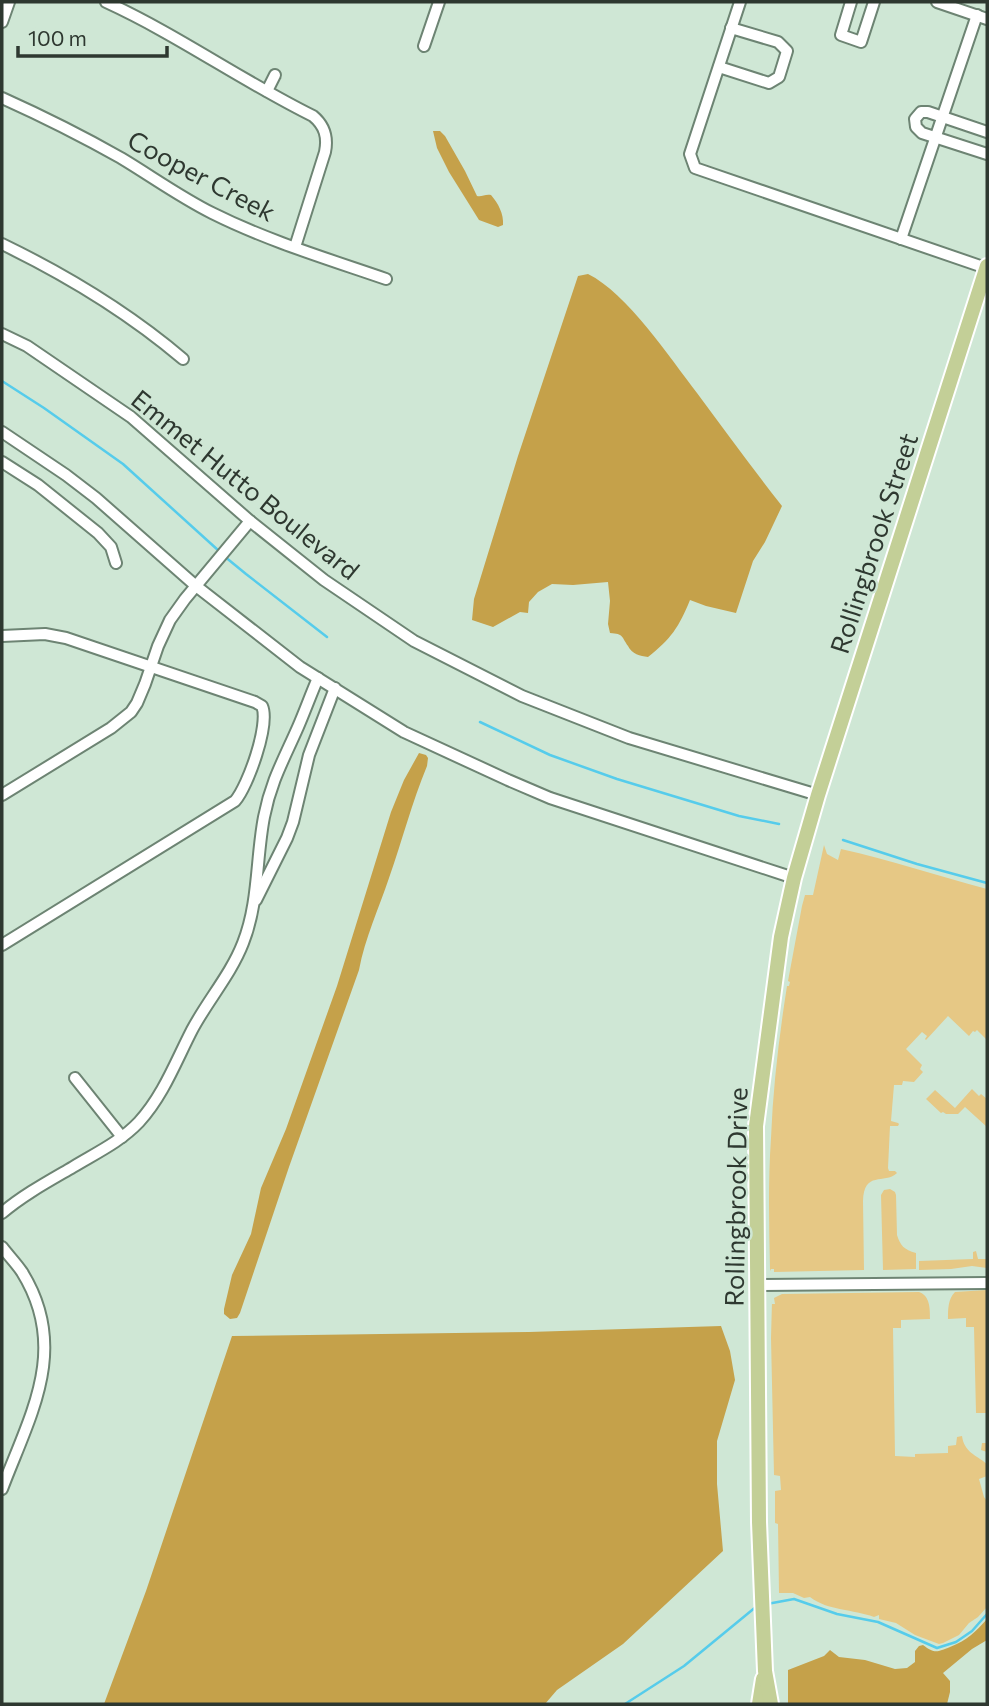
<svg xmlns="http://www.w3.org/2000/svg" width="989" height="1706" font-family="Commissioner,sans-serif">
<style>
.green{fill:#e6c885}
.forest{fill:#c5a14a}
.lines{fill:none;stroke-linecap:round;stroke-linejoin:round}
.stream{stroke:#56cceb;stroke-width:2.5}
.minor-casing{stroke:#6d8473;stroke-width:14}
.major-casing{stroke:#fff;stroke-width:18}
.minor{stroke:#fff;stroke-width:10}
.major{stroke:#c3cf97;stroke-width:14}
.labels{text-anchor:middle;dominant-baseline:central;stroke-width:5;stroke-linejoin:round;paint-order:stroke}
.street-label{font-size:26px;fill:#2e3830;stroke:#cfe7d5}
</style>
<rect width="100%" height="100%" fill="#cfe7d5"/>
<g class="green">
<path d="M824,845l3,9 11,6 3,-11c49,11 97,27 146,40v151l-10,-10 -2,2 -2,-1 -4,5 -21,-20 -22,24 -1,-1 2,-3 -5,-4 -16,17 16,16 -2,4 3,3 -9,10 -11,-1 -1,4h-8l-3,36 7,2 1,1 -1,2h-8l-2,42 1,3h6l2,2c-13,12 -33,-3 -34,28l1,69 -90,2v-3h-3v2l-1,-2c-1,-44 -2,-87 1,-131 2,-51 8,-101 16,-152h2l1,-4 -2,-1 14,-75 3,-11h8z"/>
<polygon points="972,1089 979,1096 981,1094 987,1099 987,1127 965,1107 958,1114 946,1114 943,1112 941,1113 926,1099 935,1090 955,1108"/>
<path d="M890,1189l5,3 1,3 1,40c3,10 7,15 19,18v16l-33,1 -2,-75 3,-5z"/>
<polygon points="976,1251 978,1259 987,1259 987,1268 972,1266 951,1269 919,1270 919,1261 973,1259 973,1252"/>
<path d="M987,1290v162l-6,-2 1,-7h4l1,-2 -1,-28h-10l-2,-86h-8v-9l-18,1c0,-10 0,-20 7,-27z"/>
<path d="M919,1292c11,4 11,16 11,27l-29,1v8h-8l2,128 20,1v-3l33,-1v-7l8,-1 1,-8 5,-1c2,16 14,19 25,28v12l-8,3 5,18 3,4v106l-9,10 -9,6 -10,12 -16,8 -4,1 -24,-9 -19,-12 -17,-4v-4l-5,2c-21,-8 -46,-6 -64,-20l-6,1 -11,-5h-14l-1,-69 -3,-1v-32l6,-1 -1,-14 -6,-1 -3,-137 1,-37v3h3l-1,-6 8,-4z"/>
</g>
<g class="forest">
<path d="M433,131h7l5,5 20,35 12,25c5,1 8,-2 14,-1 7,8 13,19 12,30l-5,2 -19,-7 -30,-48 -12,-24z"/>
<path d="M588,274c39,19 82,84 109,119 28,38 56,76 85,113l-17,36 -12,19 -17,52 -30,-7 -16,-6c-11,27 -19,39 -42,57 -8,-1 -16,-3 -20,-11 -7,-10 -4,-12 -18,-13l-2,-9 2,-23 -2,-19 -35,3 -21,-1 -14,8 -9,10 -1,11 -8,-1 -27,15 -21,-7 2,-21 44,-143 60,-180z"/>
<path d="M419,753l7,2 2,3 -1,8c-15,36 -25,75 -38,112 -10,30 -24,60 -30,92l-70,197 -49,146 -3,5 -7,1 -6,-5v-5l8,-34 19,-41 10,-46 25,-59 51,-143 54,-174 13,-32z"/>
<polygon points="721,1326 730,1351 735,1380 717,1441 717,1484 723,1551 623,1644 557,1690 545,1704 104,1704 146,1591 232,1336 529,1332"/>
<path d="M987,1619v21l-15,9 -29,24 7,8v11l-3,12h-159v-34l36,-14 6,-6 9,7 26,3 30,9 12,-1 8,-6v-11l4,-5 4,-1c12,9 14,7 27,2 18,-7 25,-15 37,-28z"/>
</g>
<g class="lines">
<g class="stream">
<polyline points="2,381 44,408 123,464 219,551"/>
<polyline points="224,556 246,574 327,637"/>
<polyline points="480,722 550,755 617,779 739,816 779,824"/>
<polyline points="843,840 917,864 987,883"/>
<polyline points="767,1604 794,1599 837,1614 878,1622 937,1648 956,1642 972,1631 987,1614"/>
<polyline points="625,1704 684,1666 757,1606"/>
</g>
<g class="minor-casing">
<g id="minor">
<path d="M106,2c72,33 136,79 207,114 12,10 15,21 12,36l-30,95"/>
<polyline points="740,2 690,154 695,168 986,268"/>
<polyline points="851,2 841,35 861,42 874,2"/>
<polyline points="937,2 987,19"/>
<polyline points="2,22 9,2"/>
<polyline points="424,46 439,2"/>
<polyline points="719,67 769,83 779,77 787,51 778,42 731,28"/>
<polyline points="267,91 275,75"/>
<path d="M2,98c40,18 80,38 119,60 30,18 59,39 91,55 56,28 116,46 174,66"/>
<polyline points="987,132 928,112 921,112 915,119 916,127 922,133 987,154"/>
<polyline points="901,239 977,15"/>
<path d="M2,244c62,30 128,70 181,115"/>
<polyline points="2,334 27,346 131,417 250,521 324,580 414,641 522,696 629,738 818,795"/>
<polyline points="2,432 66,475 96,498 196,586 300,667 404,732 508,780 550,798 794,878"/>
<polyline points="2,462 38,485 98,533 111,547 116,563"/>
<path d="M2,636l43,-2 21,4 189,64 7,4c8,18 -14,80 -27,95l-233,144"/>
<polyline points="2,795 111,728 131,712 137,703 145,684 158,646 170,620 185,599 250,521"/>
<polyline points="256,900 287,838 293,822 309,755 335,688"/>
<polyline points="75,1078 122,1137"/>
<path d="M2,1213c21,-18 47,-32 71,-46 23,-14 47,-25 66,-45 24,-26 37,-61 53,-92 16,-30 39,-56 51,-87 16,-40 13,-85 21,-126 7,-36 20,-58 34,-90 7,-16 13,-33 20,-49"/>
<path d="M2,1247c6,8 14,16 20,25 48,77 8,143 -20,217"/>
<polyline points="757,1285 987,1283"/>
</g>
</g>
<g class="major-casing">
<g id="major">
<polyline points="759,1704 763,1679"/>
<polyline points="771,1704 765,1671 759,1522 756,1126 781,937 794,878 818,795 987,266"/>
</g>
</g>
<use href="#minor" class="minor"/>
<use href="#major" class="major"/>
</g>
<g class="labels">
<g class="street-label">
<text transform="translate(202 175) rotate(28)">Cooper Creek</text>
<text transform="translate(246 484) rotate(39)">Emmet Hutto Boulevard</text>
<text transform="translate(873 543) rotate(-72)">Rollingbrook Street</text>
<text transform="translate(735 1197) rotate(-89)">Rollingbrook Drive</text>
</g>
</g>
<rect width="989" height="1706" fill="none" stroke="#2e3830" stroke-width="7"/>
<path d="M18 46v10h149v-10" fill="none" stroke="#2e3830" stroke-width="3.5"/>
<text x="28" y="46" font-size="21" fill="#2e3830" stroke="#cfe7d5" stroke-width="5" paint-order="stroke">100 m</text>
</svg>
